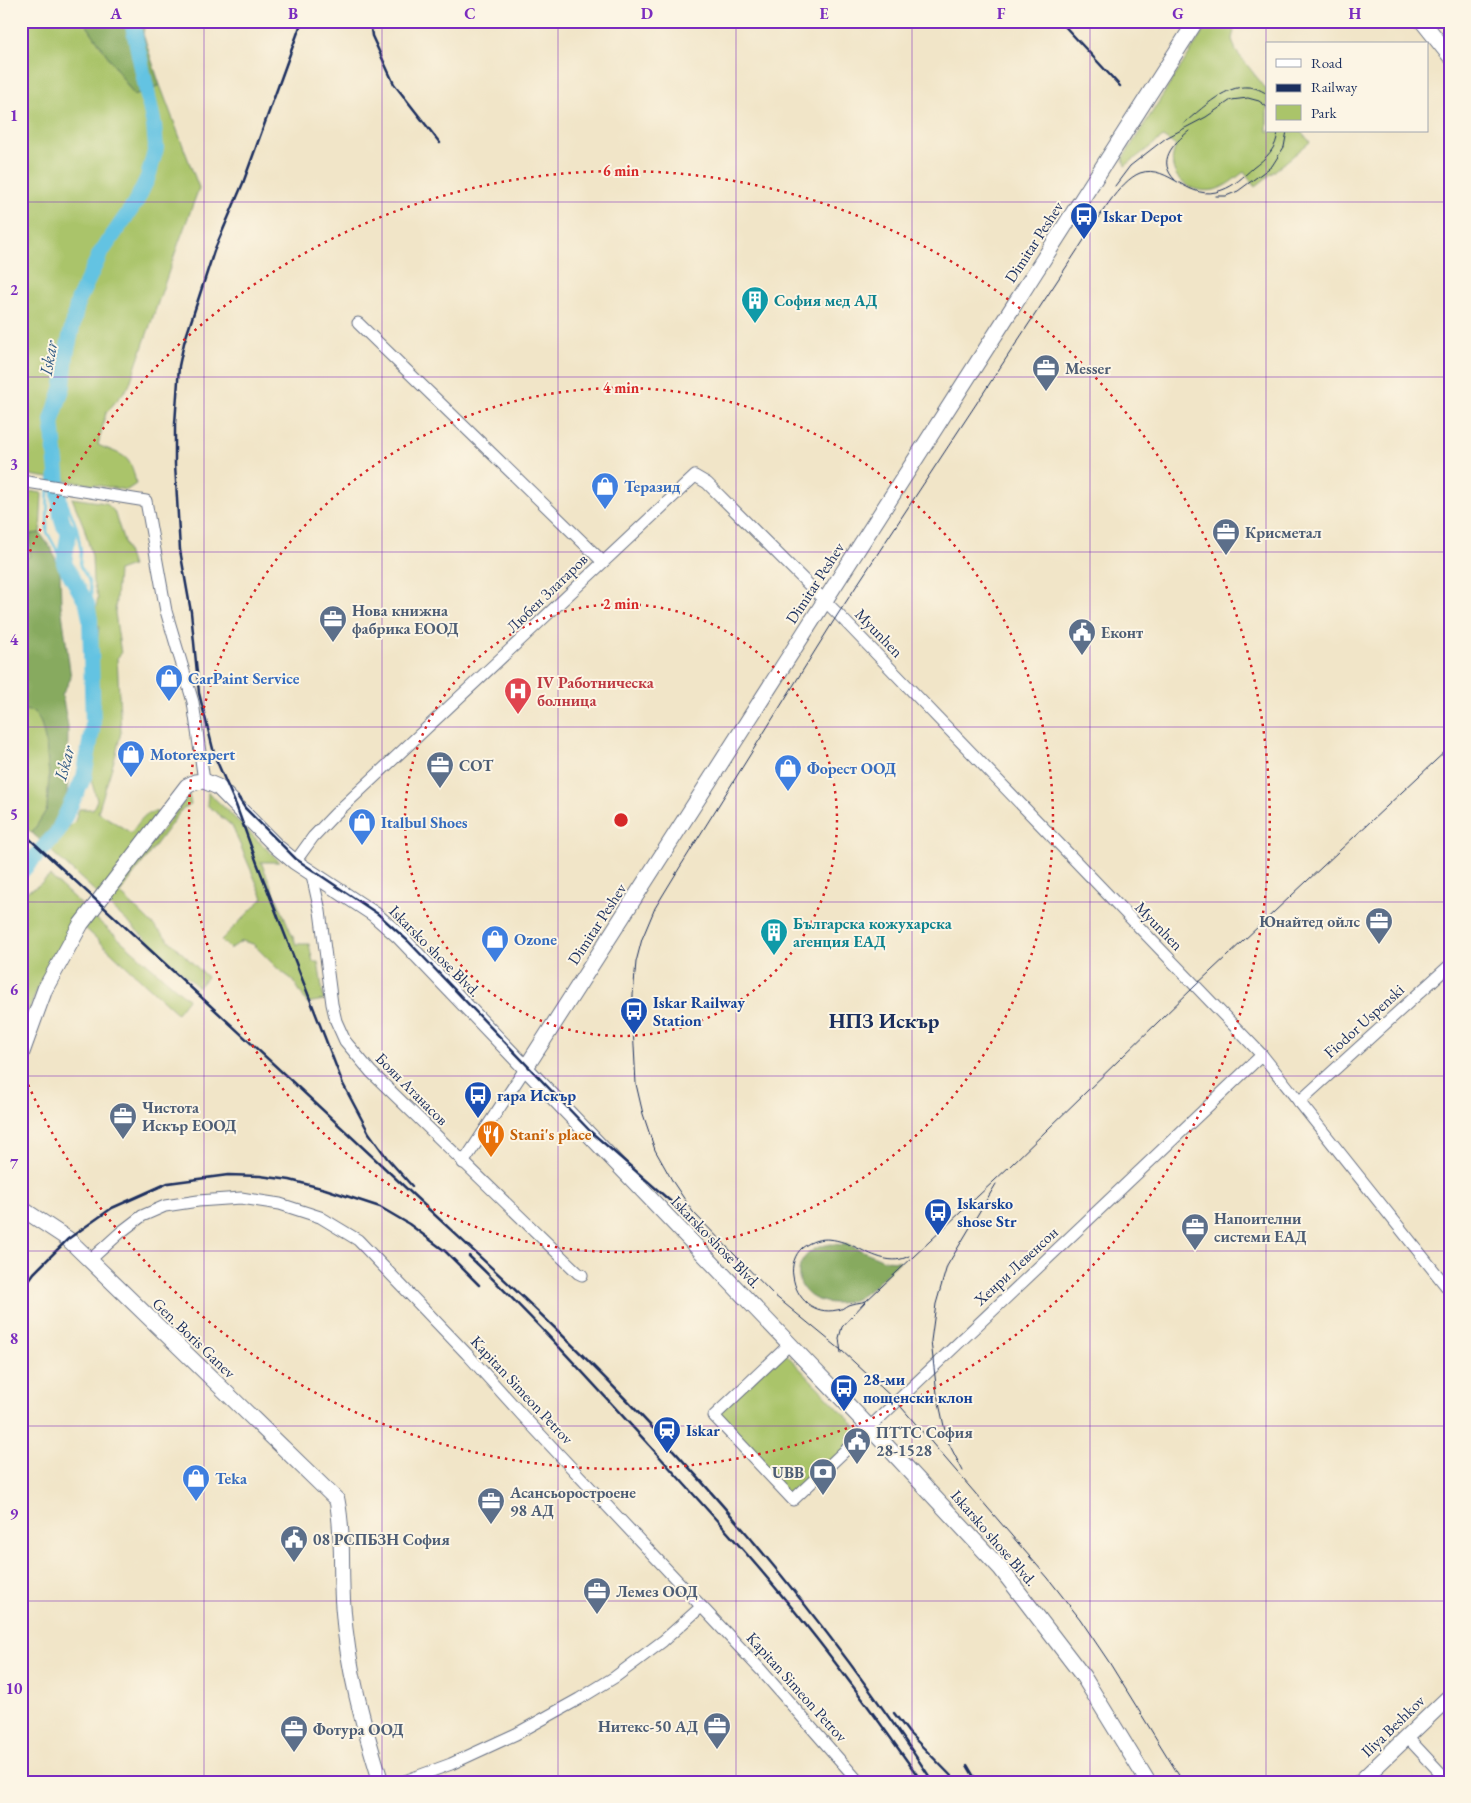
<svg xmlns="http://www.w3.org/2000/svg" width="1471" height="1803" font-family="'EB Garamond',serif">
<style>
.green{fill:#aac46a;stroke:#627a64}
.forest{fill:#87aa5e;stroke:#516c5e}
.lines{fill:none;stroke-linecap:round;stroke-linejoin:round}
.stream{stroke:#64c3e2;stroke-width:2.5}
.river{stroke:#64c3e2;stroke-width:16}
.street-casing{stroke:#666f83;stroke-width:13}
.secondary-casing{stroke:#666f83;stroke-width:17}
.street{stroke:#fff;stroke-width:11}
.secondary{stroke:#fff;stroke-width:15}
.tram{stroke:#1b2f5e;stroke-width:1}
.rail{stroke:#1b2f5e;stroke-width:2.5}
.grid{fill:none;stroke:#7b2cbf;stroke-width:1;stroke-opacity:0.55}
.ring{fill:none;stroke:#d62828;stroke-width:2.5;stroke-dasharray:2.5 5}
.labels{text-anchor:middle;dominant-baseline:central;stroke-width:4;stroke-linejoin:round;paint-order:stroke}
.transit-label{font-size:16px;font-weight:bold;fill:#164399;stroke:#fcf5e5;text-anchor:start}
.street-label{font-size:16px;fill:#1b2f5e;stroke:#fcf5e5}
.culture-label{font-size:16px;font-weight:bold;fill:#0d838f;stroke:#fcf5e5;text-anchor:start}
.service-label{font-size:16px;font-weight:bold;fill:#4e5e75;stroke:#fcf5e5;text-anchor:start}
.shop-label{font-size:16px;font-weight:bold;fill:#366cbe;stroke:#fcf5e5;text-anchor:start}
.health-label{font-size:16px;font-weight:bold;fill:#be3a42;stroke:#fcf5e5;text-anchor:start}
.food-label{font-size:16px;font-weight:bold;fill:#c56008;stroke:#fcf5e5;text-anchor:start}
.water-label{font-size:18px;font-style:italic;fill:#315b86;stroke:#fcf5e5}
.district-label{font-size:21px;font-weight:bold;fill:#1b2f5e;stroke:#fcf5e5}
.centre{fill:#d62828;stroke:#fcf5e5;stroke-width:2.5}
.ring-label{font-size:15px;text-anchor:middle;font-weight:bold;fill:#d62828;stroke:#fcf5e5;stroke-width:4;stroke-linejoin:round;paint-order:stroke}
.neatline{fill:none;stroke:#7b2cbf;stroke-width:2}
.grid-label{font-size:16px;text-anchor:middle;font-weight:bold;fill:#7b2cbf}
</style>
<rect width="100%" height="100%" fill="#fcf5e5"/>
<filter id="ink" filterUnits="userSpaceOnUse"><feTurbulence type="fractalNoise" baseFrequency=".02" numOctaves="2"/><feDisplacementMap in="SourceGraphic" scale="10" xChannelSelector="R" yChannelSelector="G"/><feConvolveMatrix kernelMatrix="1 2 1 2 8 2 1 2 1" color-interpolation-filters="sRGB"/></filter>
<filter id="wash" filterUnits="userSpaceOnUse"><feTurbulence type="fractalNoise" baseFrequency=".0096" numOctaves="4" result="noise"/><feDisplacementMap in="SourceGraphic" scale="20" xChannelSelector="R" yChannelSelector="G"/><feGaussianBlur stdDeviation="1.12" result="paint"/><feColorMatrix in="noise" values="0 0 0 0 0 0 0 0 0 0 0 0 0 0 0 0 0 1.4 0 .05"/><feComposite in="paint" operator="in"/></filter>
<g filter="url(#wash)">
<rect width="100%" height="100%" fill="#f1e5c8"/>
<g class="green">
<path d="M21,21h63l50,74 26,-10 39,103 -20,54 -50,144 -23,27 -8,32c25,11 33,8 38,39l-9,6 -97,-15 -9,-5z"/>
<path d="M1210,21l19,1 5,9 -2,8 4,12 31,39v41h34l9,11 -55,45 -11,-15c-10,7 -18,15 -30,18 -27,5 -51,-17 -38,-44l-13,-9 -38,29 -2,-8z"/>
<polygon points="21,490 42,493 40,533 31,534 30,556 21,563"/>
<path d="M72,498l34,5 8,8 18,55 -14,5 -3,42 6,41 -4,4 4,74 -5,22 -18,58 33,21c7,-9 14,-23 26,-21v5l-58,78 -49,-45 4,-8 21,-21 4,-12h14l4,-9 -6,-20 6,-48 -1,-82 3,-23 -5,-11 4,-18 -5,-16 -1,-26 -8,-29z"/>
<polygon points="24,710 34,711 41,723 46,743 49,775 47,809 32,833 21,823 21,770 25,760 21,735"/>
<polygon points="208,792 280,862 261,862 296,944 309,944 313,962 318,962 324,1000 307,1003 293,980 278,969 253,944 242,941 230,949 221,940 263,898 232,826 207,805"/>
<polygon points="189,795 191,805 183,808 120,893 207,977 198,987 106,902"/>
<polygon points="50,876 86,909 40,982 21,1030 21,894 36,887"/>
<polygon points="94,917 188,999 177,1013 85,928"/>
<polygon points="783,1351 863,1434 793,1500 714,1416"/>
</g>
<g class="forest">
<polygon points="84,21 145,21 143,34 160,85 134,95"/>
<polygon points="40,533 52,550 60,571 61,605 71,678 62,695 68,726 67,800 60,817 41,841 32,833 47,809 49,775 46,743 41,723 34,712 24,710 21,735 25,760 21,770 21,563 30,556 30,534"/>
<path d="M831,1244l18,1 35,15 16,1c-14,12 -27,29 -44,38 -6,3 -15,4 -22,4 -45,-1 -48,-53 -3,-59z"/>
</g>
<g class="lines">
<g class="stream">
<polyline points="49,482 54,447"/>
<polyline points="48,488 47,532 64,563"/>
<polyline points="62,491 77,528 81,552 80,566 88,579 91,590 92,603 89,614"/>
</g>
<polyline class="river" points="21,872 57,833 84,777 93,725 90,619 87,604 64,563 69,531 64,526 61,516 52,420 63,386 66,355 78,301 100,254 136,202 148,177 156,148 154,125 132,21"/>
</g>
</g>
<g filter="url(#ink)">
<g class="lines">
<g class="street-casing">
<g id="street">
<polyline points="358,323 603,562"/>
<polyline points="21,481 146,501 166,611 193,702 204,781"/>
<polyline points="295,862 313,837 335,814 695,476 707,483 838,614 1262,1055 1450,1291"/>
<polyline points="312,875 320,911 332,1004 336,1021 345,1041 371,1072 578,1273 582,1275"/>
<polyline points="1299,1102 1450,965"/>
<polyline points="463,1163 525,1069"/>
<polyline points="90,1260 121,1232 142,1216 165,1206 198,1201 241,1198 280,1204 320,1217 358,1240 467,1354 522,1415 761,1670 859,1782"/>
<polyline points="790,1344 714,1416 793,1500 1262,1055"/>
<polyline points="1407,1737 1449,1782"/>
<polyline points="402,1782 451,1764 516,1734 579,1699 615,1677 663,1641 701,1607"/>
</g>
</g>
<g class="secondary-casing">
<g id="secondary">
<polyline points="1422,21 1450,56"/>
<polyline points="21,1055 45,989 81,924 187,786 195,782 204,781 218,787 277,847 295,862 374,914 399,936 870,1428 1001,1569 1083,1676 1148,1782"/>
<polyline points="525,1069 1196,21"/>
<path d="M21,1208l47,31 269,261c7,36 3,71 6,107 4,60 20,117 38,175"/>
<polyline points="1360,1782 1450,1696"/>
</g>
</g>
<use href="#street" class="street"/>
<use href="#secondary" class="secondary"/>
<g class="tram">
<path d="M1183,124c23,-18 53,-52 84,-30"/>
<path d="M1175,180c-19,-19 -2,-36 14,-49"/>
<polyline points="1115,186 1130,166 1166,138 1206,117 1231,100 1248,98 1259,101 1267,107"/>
<polyline points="1216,196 1226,196 1238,191 1272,166 1284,147 1287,131"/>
<path d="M866,1301c-6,2 -13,2 -18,4 -4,2 -6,5 -11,5 -23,5 -41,-11 -44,-34 -2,-10 2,-22 9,-28 38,-30 73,27 107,8"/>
<polyline points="841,1353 839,1338 842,1327 865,1302 1010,1166 1195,986 1450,747"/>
<polyline points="963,1471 947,1440 937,1394 931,1341 936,1304 947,1266 996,1184"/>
<path d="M1183,1782l-74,-120 -29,-43 -32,-41 -152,-177 -55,-51 -67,-55 -81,-83 -20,-30 -18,-32 -12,-36 -7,-30 -3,-57v-32l3,-33 6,-23 13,-31 25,-41 158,-253 246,-374c13,-19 35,-59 56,-67 29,-10 49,31 82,17 12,-4 22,-14 31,-22 13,-10 24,-19 25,-37"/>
</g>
<g class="rail">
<polyline points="302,21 243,183 214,251 184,343 179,366 175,424 175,464 180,550 191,612 199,693 215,757 236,805 257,863 343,1084 369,1133 387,1158 412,1186"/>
<polyline points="370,21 372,36 394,84 440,143"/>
<polyline points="1060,21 1120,86"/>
<polyline points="238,797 245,808 296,859 378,914 408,941 590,1131 684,1213 726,1252"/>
<path d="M21,831c124,114 248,228 370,343 55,52 111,102 165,155 140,137 269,289 377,453"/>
<path d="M469,1256c63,60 121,124 180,189 53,59 107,117 156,179 41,51 79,104 117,158"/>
<polyline points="21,1291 34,1273 68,1239 112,1208 168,1183 228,1175 260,1176 290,1180 325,1189 380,1207 409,1224 445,1251 479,1285"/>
<polyline points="894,1713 909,1733 957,1782"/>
<polyline points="967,1765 977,1782"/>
</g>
</g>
</g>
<path class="grid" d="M204,21v1761M382,21v1761M558,21v1761M736,21v1761M912,21v1761M1090,21v1761M1266,21v1761M21,202h1429M21,377h1429M21,552h1429M21,727h1429M21,902h1429M21,1076h1429M21,1251h1429M21,1426h1429M21,1601h1429"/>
<g class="ring">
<circle cx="621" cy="820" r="216"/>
<circle cx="621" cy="820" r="432"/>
<path d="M21 572A649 649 0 1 1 21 1068"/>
</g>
<defs>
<g id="bus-pin" transform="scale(1.4375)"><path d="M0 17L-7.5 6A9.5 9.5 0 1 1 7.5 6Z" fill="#1a4fb4" stroke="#fcf5e5"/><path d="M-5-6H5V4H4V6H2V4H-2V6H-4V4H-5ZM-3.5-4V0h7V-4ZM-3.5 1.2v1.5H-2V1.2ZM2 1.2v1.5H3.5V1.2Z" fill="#fff"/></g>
<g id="building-pin" transform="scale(1.4375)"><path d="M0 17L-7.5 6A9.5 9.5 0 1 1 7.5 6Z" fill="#0f9aa8" stroke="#fcf5e5"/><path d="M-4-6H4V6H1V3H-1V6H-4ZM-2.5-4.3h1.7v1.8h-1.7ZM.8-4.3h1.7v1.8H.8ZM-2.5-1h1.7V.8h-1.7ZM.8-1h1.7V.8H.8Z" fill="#fff"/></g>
<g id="office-pin" transform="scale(1.4375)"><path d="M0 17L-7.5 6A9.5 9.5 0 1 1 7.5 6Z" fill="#5c6f8a" stroke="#fcf5e5"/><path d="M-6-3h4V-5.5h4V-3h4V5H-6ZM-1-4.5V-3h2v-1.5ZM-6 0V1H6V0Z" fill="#fff"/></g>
<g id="shop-pin" transform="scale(1.4375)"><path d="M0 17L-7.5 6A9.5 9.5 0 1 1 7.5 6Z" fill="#3f7fe0" stroke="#fcf5e5"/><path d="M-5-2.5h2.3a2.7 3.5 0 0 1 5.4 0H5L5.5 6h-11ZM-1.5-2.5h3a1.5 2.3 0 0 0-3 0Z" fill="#fff"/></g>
<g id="civic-pin" transform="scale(1.4375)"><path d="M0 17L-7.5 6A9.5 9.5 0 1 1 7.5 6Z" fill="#5c6f8a" stroke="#fcf5e5"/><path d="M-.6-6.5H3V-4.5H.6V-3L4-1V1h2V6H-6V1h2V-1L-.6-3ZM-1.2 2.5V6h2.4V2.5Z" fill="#fff"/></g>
<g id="hospital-pin" transform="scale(1.4375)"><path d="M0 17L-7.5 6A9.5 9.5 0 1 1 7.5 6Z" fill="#e0444e" stroke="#fcf5e5"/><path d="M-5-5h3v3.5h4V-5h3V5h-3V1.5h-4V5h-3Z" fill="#fff"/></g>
<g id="restaurant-pin" transform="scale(1.4375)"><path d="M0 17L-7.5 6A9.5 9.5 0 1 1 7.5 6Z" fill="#e8710a" stroke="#fcf5e5"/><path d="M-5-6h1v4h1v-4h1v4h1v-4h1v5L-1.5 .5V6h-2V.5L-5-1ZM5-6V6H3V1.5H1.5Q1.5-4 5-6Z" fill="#fff"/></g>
<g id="station-pin" transform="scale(1.4375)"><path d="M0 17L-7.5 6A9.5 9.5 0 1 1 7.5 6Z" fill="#1a4fb4" stroke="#fcf5e5"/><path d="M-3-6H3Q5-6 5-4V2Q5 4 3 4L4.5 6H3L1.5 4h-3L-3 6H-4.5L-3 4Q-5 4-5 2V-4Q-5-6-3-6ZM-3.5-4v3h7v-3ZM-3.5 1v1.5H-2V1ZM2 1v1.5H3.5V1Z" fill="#fff"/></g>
<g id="bank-pin" transform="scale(1.4375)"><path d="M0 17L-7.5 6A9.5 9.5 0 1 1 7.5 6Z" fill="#5c6f8a" stroke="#fcf5e5"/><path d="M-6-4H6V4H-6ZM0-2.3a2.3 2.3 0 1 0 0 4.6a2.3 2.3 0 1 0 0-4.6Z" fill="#fff"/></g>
</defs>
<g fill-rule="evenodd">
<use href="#bus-pin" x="1084" y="216"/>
<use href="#building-pin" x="755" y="300"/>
<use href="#office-pin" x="1046" y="368"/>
<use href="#shop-pin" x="605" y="486"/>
<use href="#office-pin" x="1226" y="532"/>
<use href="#office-pin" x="333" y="619"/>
<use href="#civic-pin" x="1082" y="632"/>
<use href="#shop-pin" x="169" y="678"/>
<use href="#hospital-pin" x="518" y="691"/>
<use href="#shop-pin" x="131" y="754"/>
<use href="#office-pin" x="440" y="765"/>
<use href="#shop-pin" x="788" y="768"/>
<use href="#shop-pin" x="362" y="822"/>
<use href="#office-pin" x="1379" y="921"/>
<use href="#building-pin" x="774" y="932"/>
<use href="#shop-pin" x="495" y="939"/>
<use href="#bus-pin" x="634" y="1011"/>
<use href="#bus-pin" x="478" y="1095"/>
<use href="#office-pin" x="123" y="1116"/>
<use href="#restaurant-pin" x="491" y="1134"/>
<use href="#bus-pin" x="938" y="1212"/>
<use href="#office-pin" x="1195" y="1227"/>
<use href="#bus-pin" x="844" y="1388"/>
<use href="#station-pin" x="667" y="1430"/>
<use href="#civic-pin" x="857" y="1441"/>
<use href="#bank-pin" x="823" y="1472"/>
<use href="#shop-pin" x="196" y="1478"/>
<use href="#office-pin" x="491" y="1501"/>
<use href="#civic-pin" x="294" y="1539"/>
<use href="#office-pin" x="597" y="1591"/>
<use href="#office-pin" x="717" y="1726"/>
<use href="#office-pin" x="294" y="1729"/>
</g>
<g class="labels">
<g class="transit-label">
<text x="1103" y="216">Iskar Depot</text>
<text x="653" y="1002">Iskar Railway<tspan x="653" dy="18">Station</tspan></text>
<text x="497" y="1095">гара Искър</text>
<text x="957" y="1203">Iskarsko<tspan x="957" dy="18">shose Str</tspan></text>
<text x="863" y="1379">28-ми<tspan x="863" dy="18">пощенски клон</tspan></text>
<text x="686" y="1430">Iskar</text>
</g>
<g class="street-label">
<text transform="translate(1034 242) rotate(-57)">Dimitar Peshev</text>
<text transform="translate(815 583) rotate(-57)">Dimitar Peshev</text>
<text transform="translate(547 593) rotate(-44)">Любен Златаров</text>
<text transform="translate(879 633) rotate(46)">Myunhen</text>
<text transform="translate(597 924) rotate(-57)">Dimitar Peshev</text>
<text transform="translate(1159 926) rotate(46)">Myunhen</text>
<text transform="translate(435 951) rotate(45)">Iskarsko shose Blvd.</text>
<text transform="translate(1364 1021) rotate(-42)">Fiodor Uspenski</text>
<text transform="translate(412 1089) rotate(45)">Боян Атанасов</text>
<text transform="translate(716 1242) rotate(46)">Iskarsko shose Blvd.</text>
<text transform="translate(1016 1266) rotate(-43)">Хенри Левенсон</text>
<text transform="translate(194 1338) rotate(44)">Gen. Boris Ganev</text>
<text transform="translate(522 1390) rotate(47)">Kapitan Simeon Petrov</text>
<text transform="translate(994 1538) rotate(49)">Iskarsko shose Blvd.</text>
<text transform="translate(797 1687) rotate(48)">Kapitan Simeon Petrov</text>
<text transform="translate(1393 1726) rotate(-44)">Iliya Beshkov</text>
</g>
<g class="culture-label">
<text x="774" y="300">София мед АД</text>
<text x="793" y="923">Българска кожухарска<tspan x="793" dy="18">агенция ЕАД</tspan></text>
</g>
<g class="service-label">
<text x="1065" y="368">Messer</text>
<text x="1245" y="532">Крисметал</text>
<text x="352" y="610">Нова книжна<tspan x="352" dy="18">фабрика ЕООД</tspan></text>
<text x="1101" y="632">Еконт</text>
<text x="459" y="765">СОТ</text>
<text x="1360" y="921" text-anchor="end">Юнайтед ойлс</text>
<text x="142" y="1107">Чистота<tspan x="142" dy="18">Искър ЕООД</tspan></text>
<text x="1214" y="1218">Напоителни<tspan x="1214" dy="18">системи ЕАД</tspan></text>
<text x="876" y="1432">ПТТС София<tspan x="876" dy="18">28-1528</tspan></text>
<text x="804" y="1472" text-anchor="end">UBB</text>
<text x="510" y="1492">Асансьоростроене<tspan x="510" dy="18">98 АД</tspan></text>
<text x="313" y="1539">08 РСПБЗН София</text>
<text x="616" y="1591">Лемез ООД</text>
<text x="698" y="1726" text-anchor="end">Нитекс-50 АД</text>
<text x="313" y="1729">Фотура ООД</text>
</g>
<g class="shop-label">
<text x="624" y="486">Теразид</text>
<text x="188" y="678">CarPaint Service</text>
<text x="150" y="754">Motorexpert</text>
<text x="807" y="768">Форест ООД</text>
<text x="381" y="822">Italbul Shoes</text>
<text x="514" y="939">Ozone</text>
<text x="215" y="1478">Teka</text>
</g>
<g class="health-label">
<text x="537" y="682">IV Работническа<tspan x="537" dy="18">болница</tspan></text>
</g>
<g class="food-label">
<text x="510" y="1134">Stani's place</text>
</g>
<g class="water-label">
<text transform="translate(48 358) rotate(-80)">Iskar</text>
<text transform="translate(64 763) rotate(-75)">Iskar</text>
</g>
<g class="district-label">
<text x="884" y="1020">НПЗ Искър</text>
</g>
</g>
<circle cx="621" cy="820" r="8" class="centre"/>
<g class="ring-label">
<text x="621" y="176">6 min</text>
<text x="621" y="393">4 min</text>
<text x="621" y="609">2 min</text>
</g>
<rect width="1471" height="1803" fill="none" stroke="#fcf5e5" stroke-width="55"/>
<rect x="1266" y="42" width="162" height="90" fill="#fcf5e5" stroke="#a2a6af"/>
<rect x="1276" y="59" width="25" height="8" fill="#ffffff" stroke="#a2a6af"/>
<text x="1311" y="68" font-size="15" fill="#1b2f5e">Road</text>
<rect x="1276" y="84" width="25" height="8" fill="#1b2f5e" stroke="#a2a6af"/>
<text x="1311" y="92" font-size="15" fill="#1b2f5e">Railway</text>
<rect x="1276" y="105" width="25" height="15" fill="#aac46a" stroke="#a2a6af"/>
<text x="1311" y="118" font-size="15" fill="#1b2f5e">Park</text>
<rect x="28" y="28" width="1416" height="1748" class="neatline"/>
<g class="grid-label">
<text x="116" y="19">A</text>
<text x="293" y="19">B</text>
<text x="470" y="19">C</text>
<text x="647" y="19">D</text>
<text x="824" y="19">E</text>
<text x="1001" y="19">F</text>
<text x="1178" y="19">G</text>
<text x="1355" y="19">H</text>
<text x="14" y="121">1</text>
<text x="14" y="295">2</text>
<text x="14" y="470">3</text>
<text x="14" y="645">4</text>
<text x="14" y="820">5</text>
<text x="14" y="995">6</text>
<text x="14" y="1169">7</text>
<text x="14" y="1344">8</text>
<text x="14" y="1519">9</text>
<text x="14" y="1694">10</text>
</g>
</svg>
